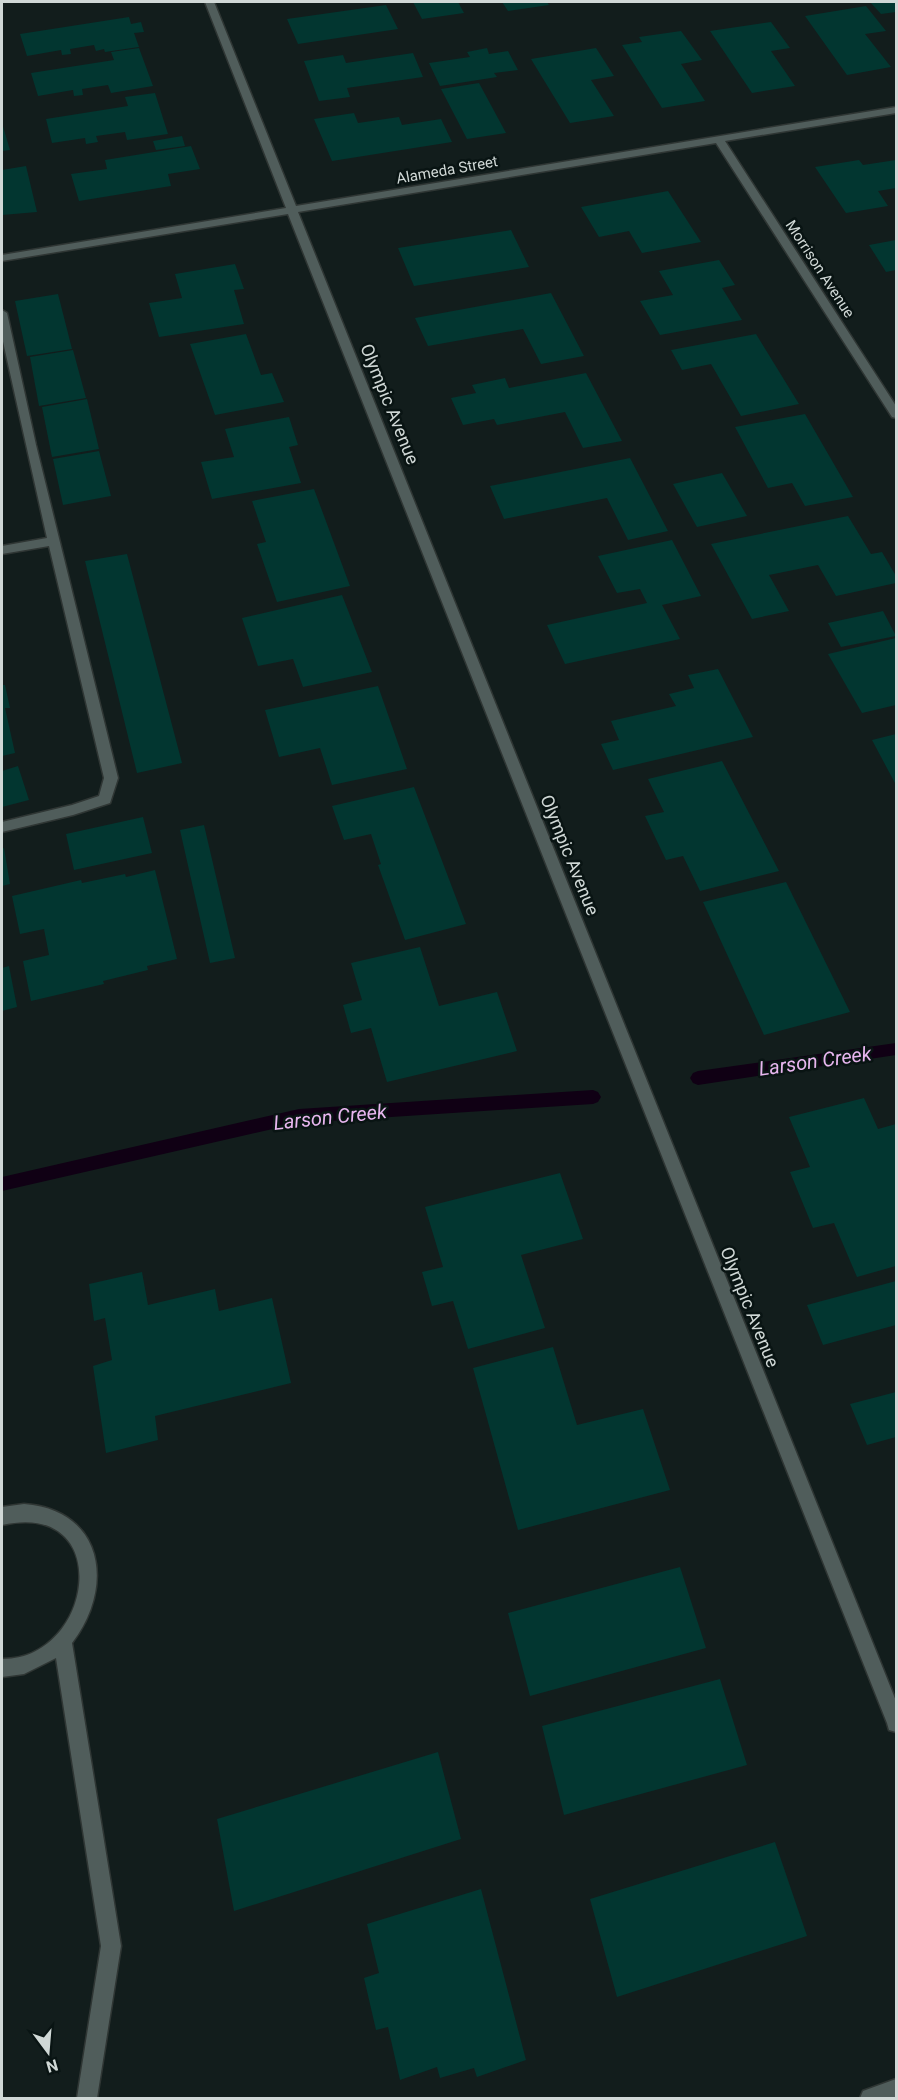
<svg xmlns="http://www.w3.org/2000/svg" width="898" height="2100" font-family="Roboto,sans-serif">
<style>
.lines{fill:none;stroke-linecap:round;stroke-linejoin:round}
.stream{fill:#100014;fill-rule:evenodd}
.building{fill:#023630}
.minor-casing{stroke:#2f3634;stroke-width:3}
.minor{fill:#505d5b;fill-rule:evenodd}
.labels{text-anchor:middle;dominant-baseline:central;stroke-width:5;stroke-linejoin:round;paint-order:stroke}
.far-street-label{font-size:15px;fill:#d0d8d6;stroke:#091413}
.street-label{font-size:18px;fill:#d0d8d6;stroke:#091413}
.water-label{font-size:20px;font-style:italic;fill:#e8b6ef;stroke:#091413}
</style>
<rect width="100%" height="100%" fill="#121d1c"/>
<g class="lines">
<g class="stream">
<polygon points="896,1043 896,1055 698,1085 693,1083 690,1078 693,1073 698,1071"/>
<polygon points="593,1090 598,1092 601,1097 598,1102 593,1104 299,1123 2,1191 2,1177 299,1109"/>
</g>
</g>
<g class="building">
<polygon points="413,2 458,2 464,13 422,19"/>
<polygon points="502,2 547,2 549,5 508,11"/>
<polygon points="870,2 896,2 896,12 881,14"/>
<polygon points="386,5 398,29 298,44 287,19"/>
<polygon points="866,6 886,31 865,34 891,67 847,75 805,16"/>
<polygon points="129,17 131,24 141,22 144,32 134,33 139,47 105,52 104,49 96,51 94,45 70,49 71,54 62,55 61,50 27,56 20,34"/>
<polygon points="771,22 790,48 771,51 795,86 752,93 710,31"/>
<polygon points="681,31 702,60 681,64 705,101 662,108 622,45 642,42 639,37"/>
<polygon points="139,48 153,86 111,93 108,85 82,89 83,95 74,96 73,90 38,96 31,73 114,60 111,52"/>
<polygon points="487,48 489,54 508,51 518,70 494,73 497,77 440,86 429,63 470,57 467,52"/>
<polygon points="596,48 614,76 591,80 614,116 570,123 531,59"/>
<polygon points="413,53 423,77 347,88 350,97 319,101 304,61 343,55 346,63"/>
<polygon points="479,83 506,133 467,139 441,89"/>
<polygon points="155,93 168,134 127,140 125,132 96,136 98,142 86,144 85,138 52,143 46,119 128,106 125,97"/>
<polygon points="354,113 358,123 399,117 402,125 441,119 452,142 332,161 314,119"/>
<polygon points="2,123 10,150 2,151"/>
<polygon points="182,136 185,146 156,150 153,141"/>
<polygon points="191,146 200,169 168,174 171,186 79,201 71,174 107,169 105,160"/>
<polygon points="859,160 863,165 896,160 896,188 878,191 888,206 846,213 815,167"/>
<polygon points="26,166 37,212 2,215 2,170"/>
<polygon points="668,191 701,242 642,253 629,231 599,237 581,207"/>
<polygon points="511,230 529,267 414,286 398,248"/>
<polygon points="896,240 896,270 886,272 869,245"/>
<polygon points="719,260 735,285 722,288 742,320 660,335 640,301 673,295 659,271"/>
<polygon points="235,264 244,289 234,290 244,324 159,337 149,303 182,298 175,274"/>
<polygon points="551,293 584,356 541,364 523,329 428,346 415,318"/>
<polygon points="58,294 72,349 27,356 15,301"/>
<polygon points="246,334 261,375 272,373 284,402 215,415 190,344"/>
<polygon points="756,334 799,404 741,416 711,364 682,370 671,350"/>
<polygon points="73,350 86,398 39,406 30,357"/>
<polygon points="586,373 622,441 583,448 565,412 497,425 494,419 463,425 451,398 476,393 472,385 505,378 509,388"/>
<polygon points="87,399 99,449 52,457 42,407"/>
<polygon points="805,414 853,497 805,506 792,483 768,488 735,427"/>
<polygon points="289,417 298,445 289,447 301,483 212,499 201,462 234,457 225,429"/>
<polygon points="99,451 111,496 63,505 53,459"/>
<polygon points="630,458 668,531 628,540 607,498 504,519 490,486"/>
<polygon points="722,473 747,516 697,527 673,484"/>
<polygon points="314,489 350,586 277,602 257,544 266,542 252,501"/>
<polygon points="848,516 871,554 882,552 896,576 896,583 836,596 818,565 769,575 789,611 752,619 711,544"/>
<polygon points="672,540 701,596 662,605 680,639 565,664 547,625 647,603 640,589 617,593 598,556"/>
<polygon points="127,554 182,763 137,773 85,561"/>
<polygon points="342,595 372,672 303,687 293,659 258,666 242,618"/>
<polygon points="883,611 896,636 841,647 828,623"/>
<polygon points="896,638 896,705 862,713 828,654"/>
<polygon points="718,669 753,737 613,770 601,744 619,740 611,721 676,706 669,694 694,688 688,675"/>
<polygon points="2,685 5,685 10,708 5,708 15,753 2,756"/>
<polygon points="378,686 407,769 332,785 320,748 279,757 265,710"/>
<polygon points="896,734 896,785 872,740"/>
<polygon points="722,761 779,871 700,891 683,856 666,860 645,816 664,812 648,779"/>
<polygon points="18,766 29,800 2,807 2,771"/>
<polygon points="414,787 466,924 405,940 378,865 381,864 371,834 344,840 332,806"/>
<polygon points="143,817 152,853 74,870 66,834"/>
<polygon points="204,825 235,958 210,963 180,830"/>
<polygon points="4,848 10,884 2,886 2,849"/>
<polygon points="155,870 177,959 147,966 148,970 103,981 104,984 31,1001 23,961 49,955 44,929 20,934 12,896 81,880 82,883 125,874 126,877"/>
<polygon points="786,882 850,1012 764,1035 703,902"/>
<polygon points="420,947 439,1006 497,992 517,1051 387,1082 371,1028 351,1033 343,1005 362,1000 351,963"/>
<polygon points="9,966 17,1007 2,1011 2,968"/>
<polygon points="864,1098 878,1129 896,1124 896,1266 857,1277 834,1223 813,1228 790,1172 810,1167 789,1117"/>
<polygon points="560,1173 583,1239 521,1255 545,1328 468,1349 453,1301 432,1306 422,1272 443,1267 425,1207"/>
<polygon points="142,1272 148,1305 215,1289 219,1311 272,1298 291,1383 155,1416 158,1440 106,1453 93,1366 112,1360 105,1318 94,1321 89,1284"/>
<polygon points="896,1281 896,1325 823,1345 807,1305"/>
<polygon points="553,1347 577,1425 643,1409 670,1490 518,1530 473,1368"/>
<polygon points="896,1392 896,1437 867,1445 850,1404"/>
<polygon points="680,1567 706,1648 530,1696 508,1613"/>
<polygon points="720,1679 747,1765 564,1815 542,1726"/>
<polygon points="438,1752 461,1839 234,1911 217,1819"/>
<polygon points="775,1842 807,1936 617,1997 590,1899"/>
<polygon points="481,1889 526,2060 477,2077 474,2068 440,2078 437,2067 400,2080 388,2027 376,2030 364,1978 379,1973 367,1924"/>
</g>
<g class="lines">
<g class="minor-casing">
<g id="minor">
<polygon points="205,2 214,2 296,206 896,107 896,113 725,141 896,406 896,418 892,417 716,143 298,212 896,1701 896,1732 889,1730 887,1723 288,214 2,261 2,255 286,208"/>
<polygon points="2,310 7,313 36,445 118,778 110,803 73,815 2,832 2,822 72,805 99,796 104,778 49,546 2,554 2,546 47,538 2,337"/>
<path d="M24,1504c80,6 91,83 48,139l49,303 -24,152h-20l24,-152 -45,-288 -32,16 -22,3v-18c92,1 114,-160 0,-134v-18z"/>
<polygon points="896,2079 896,2098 860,2098 863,2091"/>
</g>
</g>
<use href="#minor" class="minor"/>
</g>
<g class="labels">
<g class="far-street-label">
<text transform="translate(447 170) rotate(-10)">Alameda Street</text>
<text transform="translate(820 269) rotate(57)">Morrison Avenue</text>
</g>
<g class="street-label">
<text transform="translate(390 404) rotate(68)">Olympic Avenue</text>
<text transform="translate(570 855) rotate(68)">Olympic Avenue</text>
<text transform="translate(750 1307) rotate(68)">Olympic Avenue</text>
</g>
<g class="water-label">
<text transform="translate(815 1061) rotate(-8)">Larson Creek</text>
<text transform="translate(330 1117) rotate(-6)">Larson Creek</text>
</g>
</g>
<rect width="898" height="2100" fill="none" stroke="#d0d8d6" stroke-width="6"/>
<g transform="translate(48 2052) rotate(164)" stroke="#091413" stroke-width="4.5" paint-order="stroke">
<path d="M0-4.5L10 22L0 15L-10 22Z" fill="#d0d8d6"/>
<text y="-9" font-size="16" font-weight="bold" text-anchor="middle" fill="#d0d8d6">N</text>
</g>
</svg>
